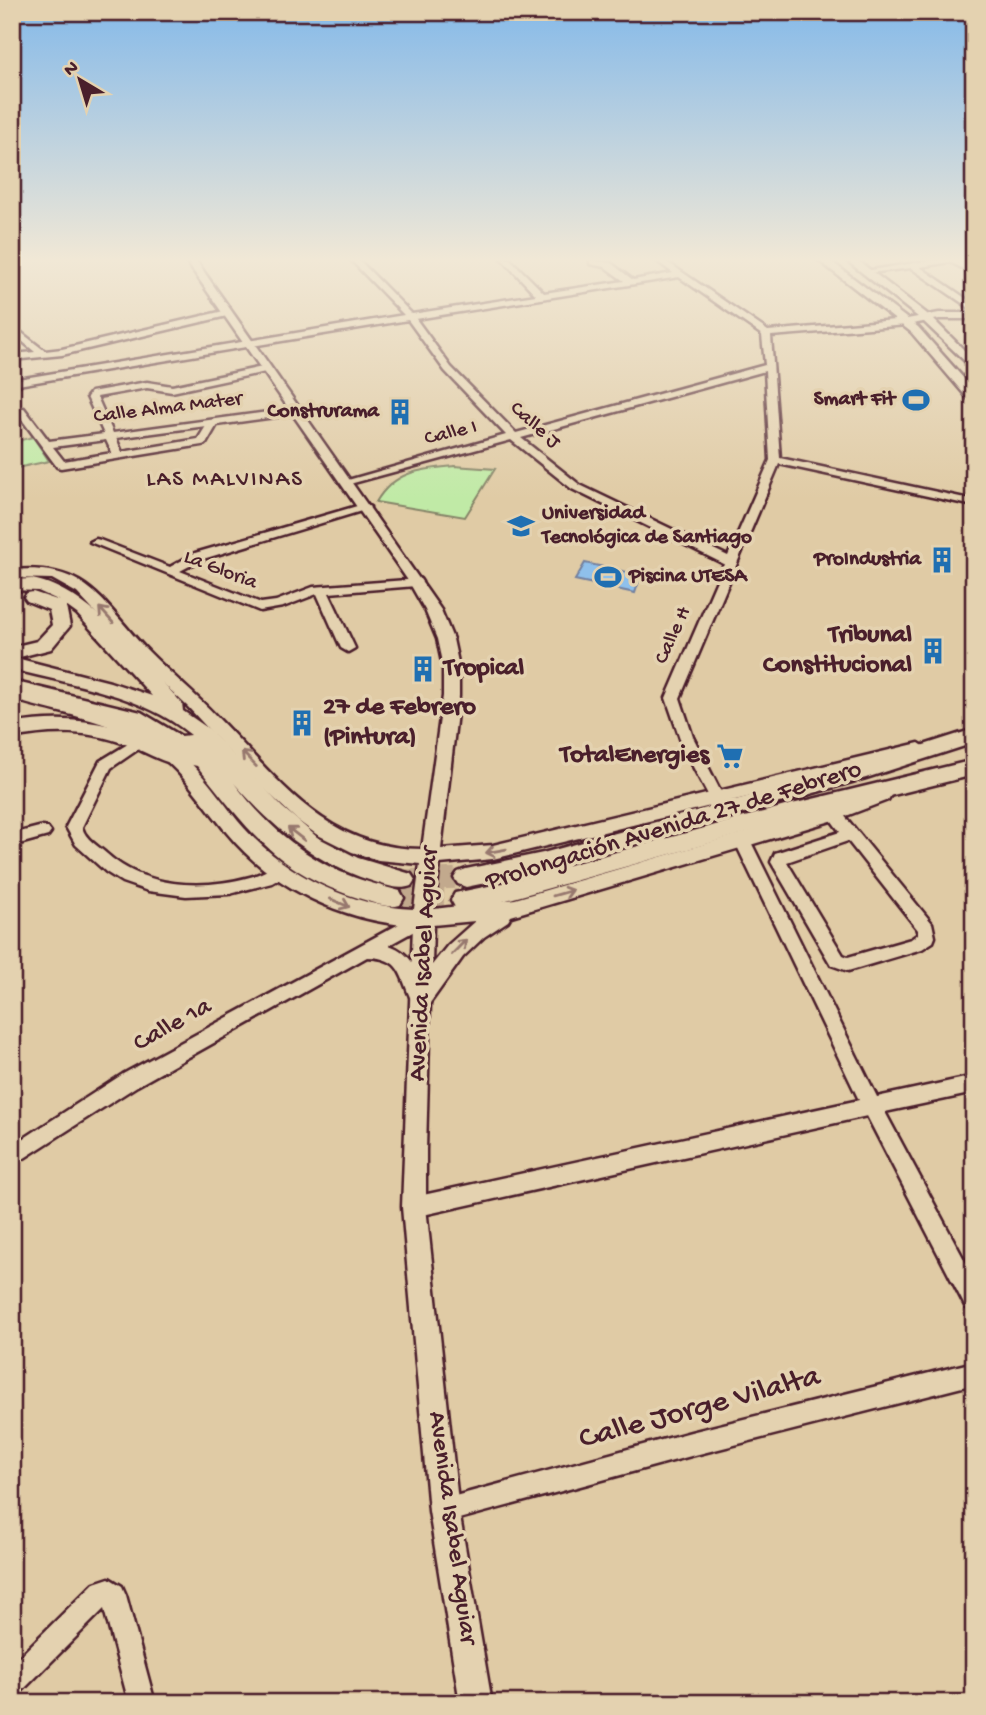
<svg xmlns="http://www.w3.org/2000/svg" width="986" height="1715" font-family="'Gochi Hand',sans-serif">
<style>
.green{fill:#c0eaa6;stroke:#858468;stroke-width:2}
.water{fill:#8fc0eb;stroke:#73809e;stroke-width:2}
.lines{fill:none;stroke-linecap:round;stroke-linejoin:round}
.highway-tunnel{stroke:#c2a98d;stroke-width:21;stroke-dasharray:21 10;stroke-linecap:butt}
.minor-casing{stroke:#4a1f2b;stroke-width:5}
.major-casing{stroke:#4a1f2b;stroke-width:5}
.highway-casing{stroke:#4a1f2b;stroke-width:5}
.minor{fill:#e4d2b0;fill-rule:evenodd}
.major{fill:#e4d2b0;fill-rule:evenodd}
.highway{fill:#e4d2b0;fill-rule:evenodd}
.oneway{stroke:#97786e}
.labels{text-anchor:middle;dominant-baseline:central;stroke-width:7;stroke-linejoin:round;paint-order:stroke}
.far-poi-label{font-size:21px;font-weight:bold;fill:#4a1f2b;stroke:#e4d2b0;text-anchor:end}
.far-street-label{font-size:21px;fill:#4a1f2b;stroke:#e4d2b0}
.far-neighbourhood-label{font-size:23px;letter-spacing:2px;fill:#4a1f2b;stroke:#e4d2b0}
.poi-label{font-size:26px;font-weight:bold;fill:#4a1f2b;stroke:#e4d2b0;text-anchor:end}
.street-label{font-size:26px;fill:#4a1f2b;stroke:#e4d2b0}
.near-street-label{font-size:32px;fill:#4a1f2b;stroke:#e4d2b0}
</style>
<rect width="100%" height="100%" fill="#e0cba5"/>
<filter id="ink" filterUnits="userSpaceOnUse"><feTurbulence type="fractalNoise" baseFrequency=".0143" numOctaves="2"/><feDisplacementMap in="SourceGraphic" scale="14" xChannelSelector="R" yChannelSelector="G"/><feConvolveMatrix kernelMatrix="1 2 1 2 8 2 1 2 1" color-interpolation-filters="sRGB"/></filter>
<g filter="url(#ink)">
<g class="green">
<polygon points="33,437 49,461 12,469 12,449 19,445 21,440"/>
<path d="M454,466l41,3 -30,48 -89,-15c18,-31 45,-33 78,-36z"/>
</g>
<polygon class="water" points="585,563 641,575 635,593 575,580"/>
<g class="lines">
<g class="highway-tunnel">
<polyline points="403,880 466,878"/>
<polyline points="392,898 463,900"/>
</g>
<g class="minor-casing">
<g id="minor">
<path d="M350,259h8l54,55 124,-19 -34,-36h8l34,34 80,-12 -19,-14 -15,-3v-4l21,3 22,17 40,-7 -19,-14h9l105,72 139,-12 32,-6h35v6h-35l-32,6 -136,11 9,122 194,42v6l-195,-42 -99,234 13,39 31,61 -7,5 -5,-1 -28,-52 -18,-52 58,-134 -152,-75 -61,-49 -165,45 -5,-3 165,-47 -61,-64 -37,-51 -396,66v-6l392,-65zM679,277l83,58 3,30 -249,68 -65,-66 -35,-48zM765,371l5,89 -42,96 -148,-71 -59,-47z"/>
<polygon points="940,259 961,259 959,261 974,269 974,274 950,262 920,267 974,304 974,311 911,268 869,273 865,271"/>
<polygon points="228,310 231,311 231,315 62,355 12,360 12,354 35,352 15,335 14,333 18,330 45,351 62,349"/>
<path d="M267,366l3,1v4l-98,21 -25,-4 -50,9 16,36 184,-25 5,3 -5,3 -80,11 -11,19 -4,1 -141,23 -4,-1 -42,-57 9,-2 25,33 55,-7 -17,-37 4,-5 56,-10 25,4zM206,426l-8,13 -76,13 -6,-14zM106,440l6,13 -48,8 -11,-14z"/>
<polygon points="364,504 370,507 368,509 203,559 180,571 261,603 276,601 313,587 420,579 422,582 416,586 329,593 355,648 348,652 341,648 317,594 283,607 260,611 90,542 96,539 100,540 170,567 195,553"/>
<path d="M141,736l7,5 -2,3 -35,24 -29,59c3,12 16,19 25,27 38,34 95,36 143,23 11,-3 20,-9 30,-12l6,2 2,4 -2,4 -14,8 -43,11 -43,2 -38,-5 -26,-9 -16,-10 -30,-27 -10,-18 34,-66z"/>
<path d="M834,807l5,2 93,114 3,14 -2,5 -11,7 -74,22 -17,-6 -60,-103 4,-9 65,-21 -14,-19zM848,841l70,89v4l-7,5 -63,18 -5,-2 -56,-93z"/>
<polygon points="43,826 48,828 51,832 48,836 12,846 12,834"/>
<polygon points="742,834 750,840 877,1097 974,1076 974,1093 885,1112 974,1278 974,1311 966,1308 867,1116 414,1217 407,1214 404,1207 407,1200 414,1197 859,1100 734,840"/>
<path d="M423,911l6,2 2,5 -2,5 -40,22c24,8 30,29 38,51l-3,5 -6,2 -6,-2c-13,-26 -9,-43 -45,-44l-230,129 -125,80v-20l111,-72z"/>
<polygon points="974,1362 974,1384 691,1456 444,1523 435,1520 432,1511 435,1502 444,1499 691,1432"/>
<polygon points="109,1578 122,1586 126,1595 155,1703 129,1703 104,1609 21,1692 12,1696 12,1664 94,1583"/>
</g>
</g>
<g class="major-casing">
<g id="major">
<path d="M185,259h10l246,351 12,29 6,28v29l-18,153 52,-4 426,-102 9,6 -9,6 -426,104 -53,5 -6,45 81,-10 314,-91 53,-20 6,2 3,5 -3,5 -47,18 -330,98 -3,5 -24,16 -21,20 -33,46 -4,147v57l33,304 33,192h-32l-31,-192 -27,-304 11,-281c-71,-5 -141,-38 -186,-93 -25,-31 -46,-64 -79,-87 -40,-28 -91,-32 -136,-47v-11c48,13 104,21 146,48 34,21 56,55 80,85 44,52 109,85 176,88l6,-45 -42,-4 -26,-8 -36,-18 -19,-14 -36,-34 -73,-79 -46,-44 -65,-70 -25,-14 -40,-1v-8c75,-7 89,31 134,79 23,24 50,45 73,70 61,62 107,130 203,130l21,-153v-29l-6,-28 -12,-29 -16,-28zM475,921l-27,24 -16,20 1,-40z"/>
<polygon points="817,259 828,259 918,327 974,390 974,402 970,401 911,332"/>
<polygon points="845,259 856,259 931,317 974,360 974,370 923,321"/>
</g>
</g>
<g class="highway-casing">
<g id="highway">
<path d="M32,579c59,11 110,82 150,124l1,8 26,18 73,78 35,30 41,21 53,16 4,6 -4,6c-13,5 -29,-2 -42,-6 -57,-19 -96,-53 -135,-97 31,40 66,73 114,92 17,7 35,11 52,16l4,7 -4,7c-13,4 -28,-3 -42,-7 -82,-26 -110,-69 -161,-132l-9,-2 -5,-4 -9,4c-16,-4 -31,-13 -46,-19 -39,-15 -76,-15 -116,-7v-14c55,-10 103,-2 153,21l-37,-23 -116,-29v-12l129,31 40,24 10,-1c-49,-41 -119,-50 -179,-66v-22l25,-6 15,-16 -3,-15 -22,-9 -3,-4 3,-4 6,-1 27,9 -22,-10 -26,-1v-10zM66,606l11,8 75,82 -42,-14 -94,-24 35,-9 19,-23z"/>
<polygon points="974,729 974,743 866,778 543,871 466,887 458,884 454,878 458,872 466,869 543,853 855,767"/>
<polygon points="974,760 974,775 792,820 503,901 463,909 455,907 451,900 455,893 503,883 792,804"/>
</g>
</g>
<use href="#minor" class="minor"/>
<use href="#major" class="major"/>
<use href="#highway" class="highway"/>
</g>
<defs><path id="oneway-shaft" d="M-6 0H5M1.5-3L5.5 0L1.5 3" fill="none" stroke-width="1.6" stroke-linecap="round" stroke-linejoin="round" transform="scale(1.75)"/></defs>
<g class="oneway">
<use href="#oneway-shaft" transform="translate(106 615) rotate(-132)"/>
<use href="#oneway-shaft" transform="translate(249 759) rotate(-134)"/>
<use href="#oneway-shaft" transform="translate(296 834) rotate(-142)"/>
<use href="#oneway-shaft" transform="translate(496 851) rotate(170)"/>
<use href="#oneway-shaft" transform="translate(563 893) rotate(-16)"/>
<use href="#oneway-shaft" transform="translate(340 903) rotate(23)"/>
<use href="#oneway-shaft" transform="translate(459 947) rotate(-46)"/>
</g>
</g>
<linearGradient id="sky" x2="0" y2="1"><stop stop-color="#84b9e9"/><stop offset="0.52" stop-color="#f1e8d6"/><stop offset="1" stop-color="#f1e8d6" stop-opacity="0"/></linearGradient>
<rect width="986" height="499" fill="url(#sky)"/>
<defs>
<g id="stadium-bare" transform="scale(2.1)"><path d="M0-5a6.5 5 0 1 0 0 10a6.5 5 0 1 0 0-10ZM-3.5-1.8h7v3.6h-7Z" fill="#1f6fb2" stroke="#e4d2b0" stroke-width="2.5" paint-order="stroke"/></g>
<g id="building-bare" transform="scale(2.1)"><path d="M-4-6H4V6H1V3H-1V6H-4ZM-2.5-4.3h1.7v1.8h-1.7ZM.8-4.3h1.7v1.8H.8ZM-2.5-1h1.7V.8h-1.7ZM.8-1h1.7V.8H.8Z" fill="#1f6fb2" stroke="#e4d2b0" stroke-width="2.5" paint-order="stroke"/></g>
<g id="university-bare" transform="scale(2.1)"><path d="M0-5L7-2L0 1L-7-2ZM-4 1L0 2.5L4 1V4Q0 6-4 4Z" fill="#1f6fb2" stroke="#e4d2b0" stroke-width="2.5" paint-order="stroke"/></g>
<g id="supermarket-bare" transform="scale(2.1)"><path d="M-6-5.5h2.5l.6 2H6L4.5 2H-2.5L-4.4-4H-6ZM-1.5 3.2a1.3 1.3 0 1 0 .1 0ZM3 3.2a1.3 1.3 0 1 0 .1 0Z" fill="#1f6fb2" stroke="#e4d2b0" stroke-width="2.5" paint-order="stroke"/></g>
</defs>
<g fill-rule="evenodd">
<use href="#stadium-bare" x="916" y="400"/>
<use href="#building-bare" x="400" y="412"/>
<use href="#university-bare" x="521" y="526"/>
<use href="#building-bare" x="942" y="560"/>
<use href="#stadium-bare" x="608" y="577"/>
<use href="#building-bare" x="933" y="651"/>
<use href="#building-bare" x="423" y="669"/>
<use href="#building-bare" x="302" y="723"/>
<use href="#supermarket-bare" x="730" y="756"/>
</g>
<g class="labels">
<g class="far-poi-label">
<text x="895" y="400">Smart Fit</text>
<text x="379" y="412">Construrama</text>
<text x="542" y="514" text-anchor="start">Universidad<tspan x="542" dy="24">Tecnológica de Santiago</tspan></text>
<text x="921" y="560">ProIndustria</text>
<text x="629" y="577" text-anchor="start">Piscina UTESA</text>
</g>
<g class="far-street-label">
<text transform="translate(168 409) rotate(-7)">Calle Alma Mater</text>
<text transform="translate(534 426) rotate(42)">Calle J</text>
<text transform="translate(451 434) rotate(-14)">Calle I</text>
<text transform="translate(220 571) rotate(21)">La Gloria</text>
<text transform="translate(674 636) rotate(-65)">Calle H</text>
</g>
<g class="far-neighbourhood-label">
<text x="225" y="480">LAS MALVINAS</text>
</g>
<g class="poi-label">
<text x="912" y="636">Tribunal<tspan x="912" dy="30">Constitucional</tspan></text>
<text x="444" y="669" text-anchor="start">Tropical</text>
<text x="323" y="708" text-anchor="start">27 de Febrero<tspan x="323" dy="30">(Pintura)</tspan></text>
<text x="709" y="756">TotalEnergies</text>
</g>
<g class="street-label">
<text transform="translate(674 827) rotate(-17)">Prolongación Avenida 27 de Febrero</text>
<text transform="translate(425 964) rotate(-87)">Avenida Isabel Aguiar</text>
<text transform="translate(173 1026) rotate(-29)">Calle 1a</text>
<text transform="translate(451 1528) rotate(82)">Avenida Isabel Aguiar</text>
</g>
<g class="near-street-label">
<text transform="translate(700 1409) rotate(-15)">Calle Jorge Vilalta</text>
</g>
</g>
<rect width="986" height="1715" fill="none" stroke="#e4d2b0" stroke-width="42"/>
<rect x="21" y="21" width="944" height="1673" fill="none" stroke="#4a1f2b" stroke-width="2.5" filter="url(#ink)"/>
<g transform="translate(80 80) rotate(322)" stroke="#e4d2b0" stroke-width="5" paint-order="stroke">
<path d="M0-5L12 26L0 18L-12 26Z" fill="#4a1f2b"/>
<text y="-10" font-size="19" font-weight="bold" text-anchor="middle" fill="#4a1f2b">N</text>
</g>
</svg>
